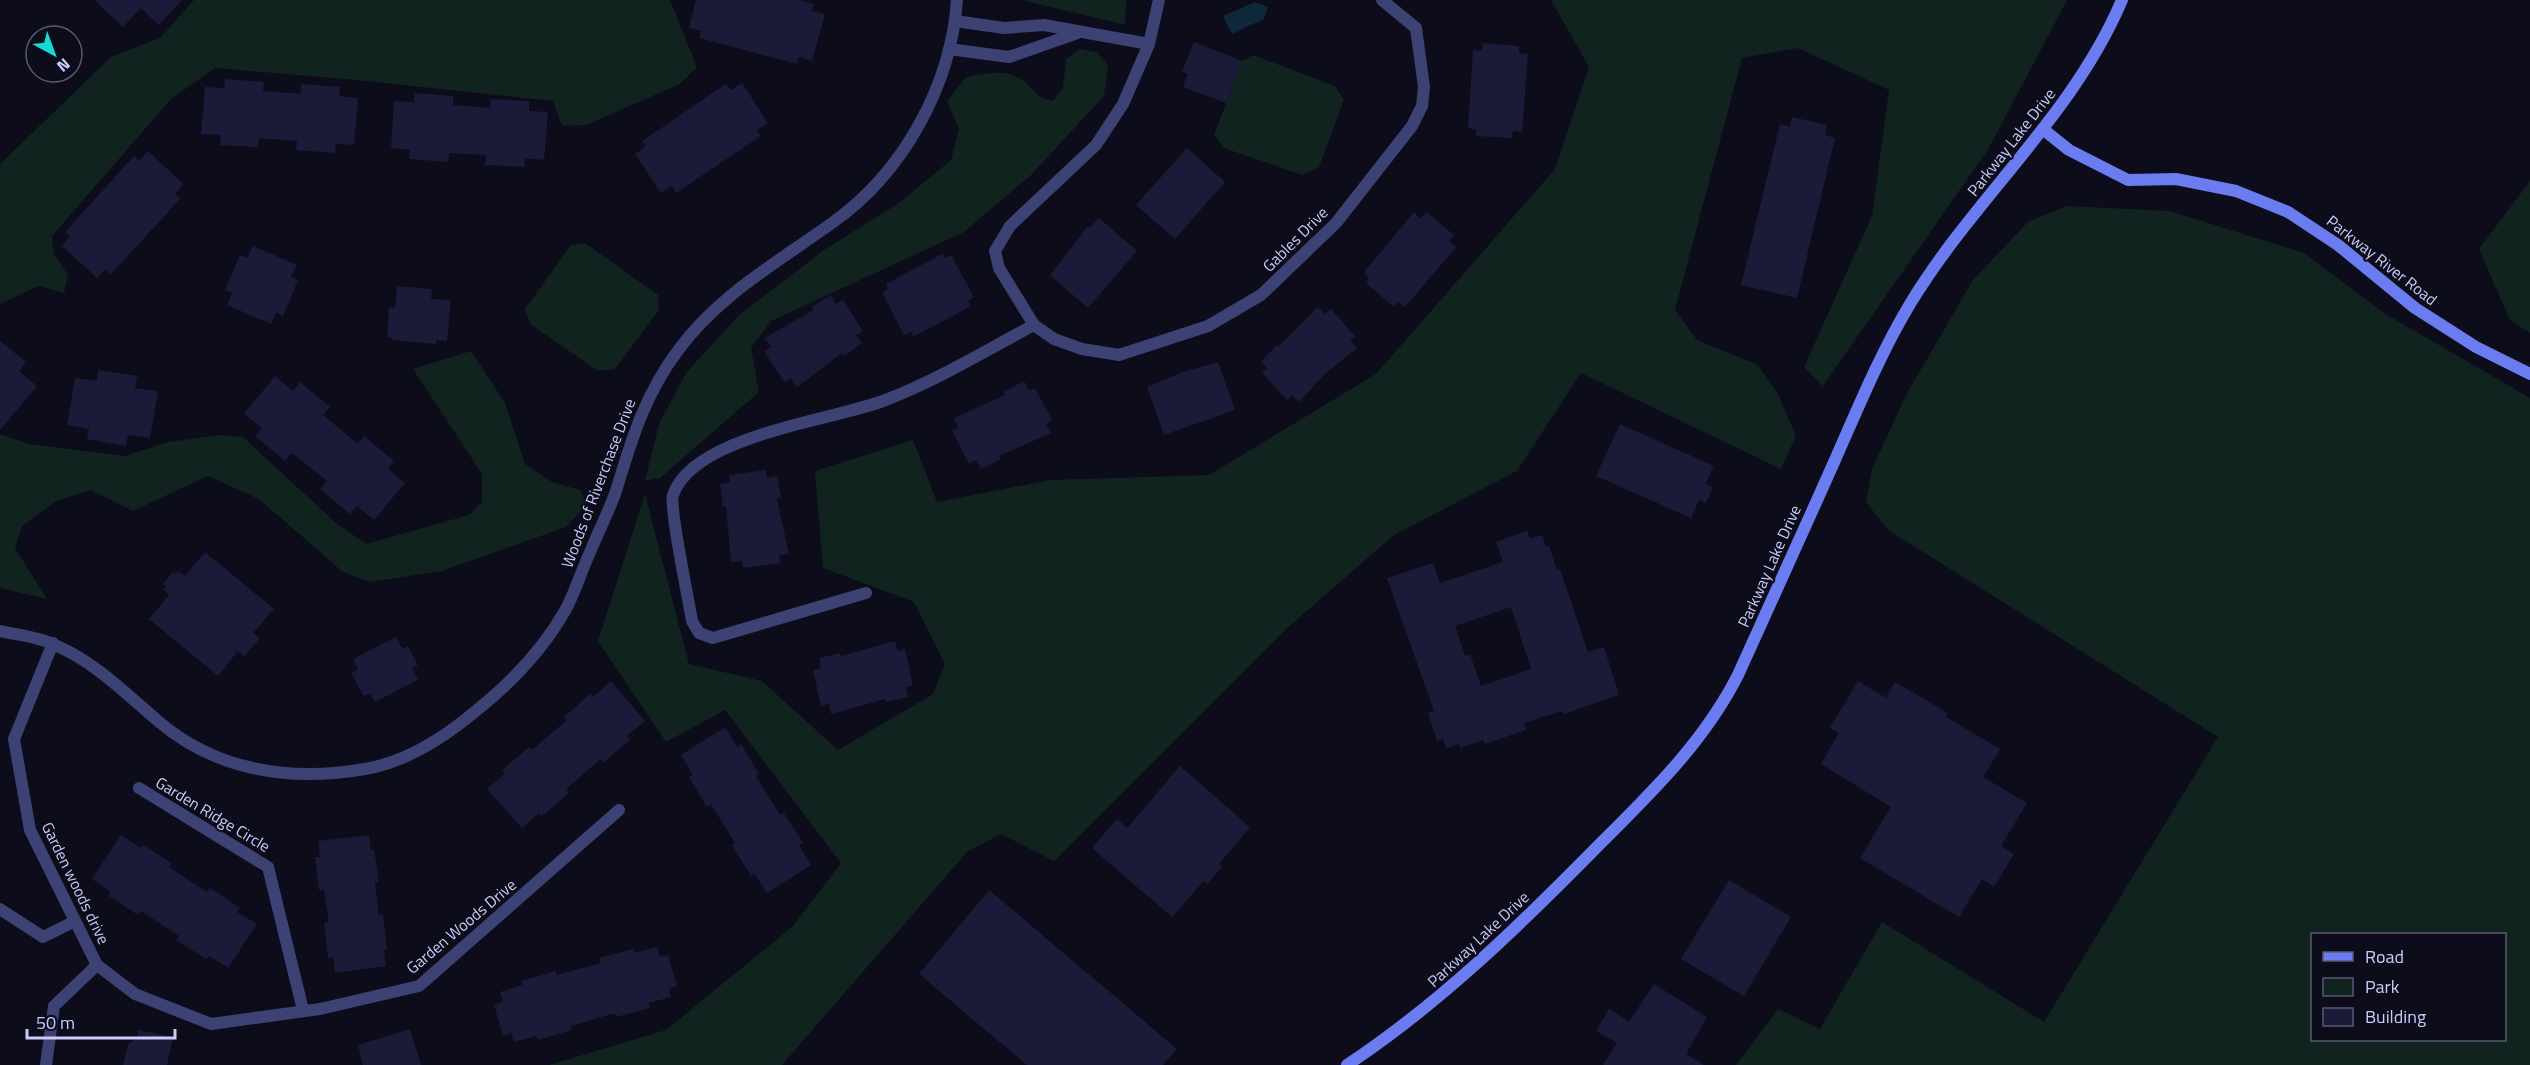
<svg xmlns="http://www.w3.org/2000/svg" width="2530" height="1065" font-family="'Titillium Web',sans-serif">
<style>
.green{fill:#10231f;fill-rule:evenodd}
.water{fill:#0f273b}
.building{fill:#1c1a39;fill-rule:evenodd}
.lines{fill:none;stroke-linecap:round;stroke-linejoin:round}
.street{stroke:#3c4274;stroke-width:12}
.secondary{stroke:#6b7cf0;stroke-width:12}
.labels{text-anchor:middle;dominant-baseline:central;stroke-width:4.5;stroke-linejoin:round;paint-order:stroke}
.street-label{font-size:16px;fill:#caccfa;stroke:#0c0c1a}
</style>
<rect width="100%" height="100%" fill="#0c0c1a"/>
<g class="green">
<polygon points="194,0 670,0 697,67 680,84 586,125 562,126 553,101 367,81 215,68 171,99 52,236 54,254 68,275 64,293 38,286 0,304 0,164 111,57 160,38"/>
<polygon points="1022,0 1126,0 1125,25"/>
<polygon points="1551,0 2067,0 1989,148 1823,386 1804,367 1872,216 1889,90 1798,48 1742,58 1675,310 1697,340 1758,365 1778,394 1796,436 1781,469 1581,373 1517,471 1394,535 1286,629 1054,861 1001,834 967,852 782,1065 549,1065 666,1030 793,926 841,863 725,710 666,742 598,641 645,494 689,664 762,681 838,750 933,694 945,664 914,602 823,568 815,471 913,440 937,502 1051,480 1209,475 1376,374 1555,169 1589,67"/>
<path d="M1080,49l17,3 11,14 -4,30 -73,79 -67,57 -193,89 -20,27 8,44 -99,86 -15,3 14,-57 27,-51 53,-58 85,-65 75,-47 52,-43 8,-31 -12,-28 19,-24c19,-3 39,-9 56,3 14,10 12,17 31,21l10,-13 3,-29z"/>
<polygon points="1253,55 1335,86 1344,100 1319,167 1302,175 1224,148 1214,135 1242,61"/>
<polygon points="2530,181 2530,333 2510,320 2479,249"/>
<path d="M2067,206l103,5 134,42 80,60 146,85v667h-794l42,-56 42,20 62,-107 162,100 174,-285 -330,-207 -22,-28 6,-33 34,-74 67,-115 55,-58zM2312,934h192v106h-192z"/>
<polygon points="585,243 658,295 659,310 615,369 598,371 530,324 525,309 571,245"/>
<polygon points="471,351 505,403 525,464 552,482 580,490 587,504 566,527 442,571 370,582 343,572 259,499 208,476 133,511 91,490 56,501 22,526 15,548 47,599 0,588 0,434 29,444 125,456 168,442 220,435 243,437 335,522 366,544 469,515 482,502 482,474 413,369"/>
</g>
<polygon class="water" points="1255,2 1268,7 1264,19 1232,34 1223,16"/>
<g class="building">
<polygon points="94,0 182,0 159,25 141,8 123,27"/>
<polygon points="696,0 798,0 814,4 812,11 825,14 812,61 799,57 797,64 699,38 701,31 689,28"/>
<polygon points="1194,42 1242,61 1226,103 1183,87 1188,74 1182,72"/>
<polygon points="1483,43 1519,46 1519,53 1528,54 1522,132 1513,131 1512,138 1476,136 1476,130 1468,128 1473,50 1482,51"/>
<polygon points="225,79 264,82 263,91 301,94 301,84 340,87 339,96 358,98 354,145 336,144 335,153 296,150 297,141 259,138 258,147 220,145 221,135 201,134 205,87 224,88"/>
<polygon points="742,83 768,123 757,130 761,136 676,193 672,186 661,193 635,154 646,146 642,141 726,84 731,90"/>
<polygon points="414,93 453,96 453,105 490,108 491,99 529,101 529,111 548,112 544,160 525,158 524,167 485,165 486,155 449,153 448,162 409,159 410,150 391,148 394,101 414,102"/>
<polygon points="1792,117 1827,125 1825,135 1835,138 1797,298 1741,285 1780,124 1790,127"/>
<polygon points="1187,148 1225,182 1175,239 1136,205"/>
<polygon points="148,151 183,184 175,194 180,199 111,274 105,269 97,278 62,246 70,236 65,232 134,156 139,161"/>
<polygon points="1414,212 1420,219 1426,212 1454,235 1449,241 1456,247 1405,307 1398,301 1394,307 1366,283 1369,279 1364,272"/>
<polygon points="1099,218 1137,251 1088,308 1050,275 1088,226 1090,228"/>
<polygon points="253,246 297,265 291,277 298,280 283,316 276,313 271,324 227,305 232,293 225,290 240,255 247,258"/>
<polygon points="942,254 945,258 951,255 974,297 968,301 971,306 913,337 911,331 904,335 882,292 888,289 886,284"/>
<polygon points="397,286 432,289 431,299 451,300 447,341 436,340 436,344 392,340 392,337 387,337 389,307 395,308"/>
<polygon points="831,295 836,304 843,300 863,331 856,335 862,343 844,356 842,353 797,387 791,378 784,382 764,351 771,347 765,338 813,310 812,307"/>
<polygon points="1318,307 1325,314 1331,309 1355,336 1350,341 1357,348 1326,373 1299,402 1292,395 1287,400 1262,373 1267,368 1261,361 1277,345 1278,347"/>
<polygon points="0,341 26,362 19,371 37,386 0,430"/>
<polygon points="1218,362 1235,410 1164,435 1147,387 1183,372"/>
<polygon points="98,370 137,376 135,388 158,391 150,438 128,435 126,446 87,439 89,429 67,425 75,378 97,381"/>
<polygon points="275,376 293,391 300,382 330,407 323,415 358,444 364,436 394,461 388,469 405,483 374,520 357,506 350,514 320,489 327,481 292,453 285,461 255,436 262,428 244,414"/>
<polygon points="1024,381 1029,391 1035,388 1052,420 1046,424 1051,433 999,456 1001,459 981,469 976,460 969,464 952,431 958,428 954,418 1005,395 1003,392"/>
<polygon points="1620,424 1714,466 1705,484 1713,487 1706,503 1699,500 1691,518 1596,476"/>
<polygon points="766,470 767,478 777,476 781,498 777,498 789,554 779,555 780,563 743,568 742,561 731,562 726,506 723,507 720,484 730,482 729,475"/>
<path d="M1527,531l3,8 12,-4 4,12 3,-1 8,24 3,-1 28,83 16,-5 15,48 -55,19 -2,-3 -38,12 2,7 -41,14 -2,-4 -23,8 -1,-4 -13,4 -3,-9 -6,2 -9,-28 6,-2 -47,-133 46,-15 7,20 63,-21 -7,-20zM1511,607l20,62 -50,17 -11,-32 -5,2 -10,-30z"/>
<polygon points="205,552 274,609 253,633 260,638 244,657 238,651 218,676 149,619 169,595 163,589 166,586 163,584 173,572 176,574 178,571 185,576"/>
<polygon points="396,637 402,649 408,646 418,665 412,668 418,680 375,702 370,693 364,696 355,680 351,673 358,669 353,659"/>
<polygon points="895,641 898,651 905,649 913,686 906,687 908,697 886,702 885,699 831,714 829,704 821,706 813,670 821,668 819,658 840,653 841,656"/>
<polygon points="611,681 645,721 627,736 630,740 604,762 601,759 566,789 569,793 542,816 539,813 522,828 487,789 505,774 502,770 529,747 532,750 567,720 564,717 590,694 593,697"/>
<polygon points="1858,681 1886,698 1895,682 1948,713 1946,717 2000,749 1983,777 2027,803 2001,846 2014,854 1994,887 1982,879 1959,917 1860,858 1891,807 1821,764 1839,733 1830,728"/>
<polygon points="725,727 737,747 741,744 759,774 756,776 780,815 784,813 803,843 799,845 811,865 767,893 754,873 751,876 732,845 735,843 711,804 707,807 689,777 693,775 681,755"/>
<polygon points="1180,766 1250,827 1219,864 1222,867 1207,884 1204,881 1172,917 1092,848 1117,819 1127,828"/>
<polygon points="121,835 141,848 143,845 172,863 169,867 207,892 210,888 240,908 237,912 257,924 228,968 209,956 206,959 176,940 179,936 141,911 138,915 109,896 111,892 92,879"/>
<polygon points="369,835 371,850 374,849 379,882 375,883 379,915 383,914 387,950 384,950 386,966 335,973 333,957 328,958 324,923 329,922 324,890 319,890 315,857 320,857 318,841"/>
<polygon points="1729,880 1791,917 1744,996 1681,959"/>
<polygon points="989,890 1177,1049 1163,1065 1027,1065 919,974"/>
<polygon points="657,947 660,957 668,955 677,986 669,988 671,997 649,1003 650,1008 616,1017 615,1013 571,1026 572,1030 538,1040 536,1036 514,1042 511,1033 503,1036 494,1005 503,1002 500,992 522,985 521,981 556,971 557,975 601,963 599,958 633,949 634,953"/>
<polygon points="1654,984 1707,1017 1686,1054 1704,1065 1603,1065 1617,1043 1596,1031 1609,1009 1629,1022"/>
<polygon points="410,1029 421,1065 363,1065 358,1045"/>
<polygon points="138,1030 173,1037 167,1065 123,1065 128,1045 137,1038"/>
</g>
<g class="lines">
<g class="street">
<polyline points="1159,0 1149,44 1123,104 1096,145 1010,226 995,251 999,268 1034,325 1054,339 1082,349 1119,355 1208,326 1261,295 1336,223 1412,126 1422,106 1424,87 1416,28 1382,0"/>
<polyline points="955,21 1004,28 1044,25 1149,44"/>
<polyline points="949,49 1009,57 1080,32"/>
<path d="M866,593l-153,45 -14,-5 -7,-12c-3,-19 -23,-115 -19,-126 20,-59 156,-74 210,-94 53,-20 102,-50 151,-76"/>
<path d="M0,631c18,4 39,6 55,14 40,17 70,48 103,76 58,50 133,61 207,48 42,-7 80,-32 112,-59 35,-28 67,-62 89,-101 10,-19 16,-40 25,-59 8,-20 18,-39 25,-59 16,-53 29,-97 63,-142 41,-55 99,-87 153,-126 71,-50 119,-137 125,-223"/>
<polyline points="53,643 14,739 30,830 97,965 135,994 211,1024 320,1009 419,986 619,810"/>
<polyline points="139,788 268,867 303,1010"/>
<polyline points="0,909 43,937 75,921"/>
<polyline points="46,1065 54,1006 97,965"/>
</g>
<g class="secondary">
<polyline points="2044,130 2069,150 2128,180 2176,179 2236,191 2288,212 2338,245 2415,308 2476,347 2530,374"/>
<path d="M1347,1065c92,-61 170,-137 247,-215 54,-54 109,-106 144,-175 32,-71 65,-143 97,-215 23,-52 45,-106 75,-156 64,-106 163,-188 212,-304"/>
</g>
</g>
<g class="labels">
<g class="street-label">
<text transform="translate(2011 142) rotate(-52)">Parkway Lake Drive</text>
<text transform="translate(1295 239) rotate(-45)">Gables Drive</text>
<text transform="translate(2382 260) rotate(38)">Parkway River Road</text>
<text transform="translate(598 483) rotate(-69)">Woods of Riverchase Drive</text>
<text transform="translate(1769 566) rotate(-66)">Parkway Lake Drive</text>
<text transform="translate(213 814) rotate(31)">Garden Ridge Circle</text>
<text transform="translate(76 883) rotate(64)">Garden woods drive</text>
<text transform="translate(461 926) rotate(-40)">Garden Woods Drive</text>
<text transform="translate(1478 939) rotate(-43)">Parkway Lake Drive</text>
</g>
</g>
<rect x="2311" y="933" width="195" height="108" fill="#0c0c1a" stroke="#585974" stroke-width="1.5"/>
<rect x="2323" y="952" width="30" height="9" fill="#6b7cf0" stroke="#585974" stroke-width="1.5"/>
<text x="2365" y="963" font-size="18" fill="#caccfa">Road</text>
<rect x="2323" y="978" width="30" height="18" fill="#10231f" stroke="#585974" stroke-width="1.5"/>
<text x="2365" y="993" font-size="18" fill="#caccfa">Park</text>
<rect x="2323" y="1008" width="30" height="18" fill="#1c1a39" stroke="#585974" stroke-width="1.5"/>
<text x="2365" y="1023" font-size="18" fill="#caccfa">Building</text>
<g transform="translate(54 54) rotate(139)"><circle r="28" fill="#0c0c1a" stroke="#585974" stroke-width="1.5"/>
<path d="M0-4.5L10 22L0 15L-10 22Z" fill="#16dbd0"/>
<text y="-9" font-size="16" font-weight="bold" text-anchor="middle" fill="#caccfa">N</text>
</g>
<path d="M27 1029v9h148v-9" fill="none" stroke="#caccfa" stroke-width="3"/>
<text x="36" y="1029" font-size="18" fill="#caccfa" stroke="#0c0c1a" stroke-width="4.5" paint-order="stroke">50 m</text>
</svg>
